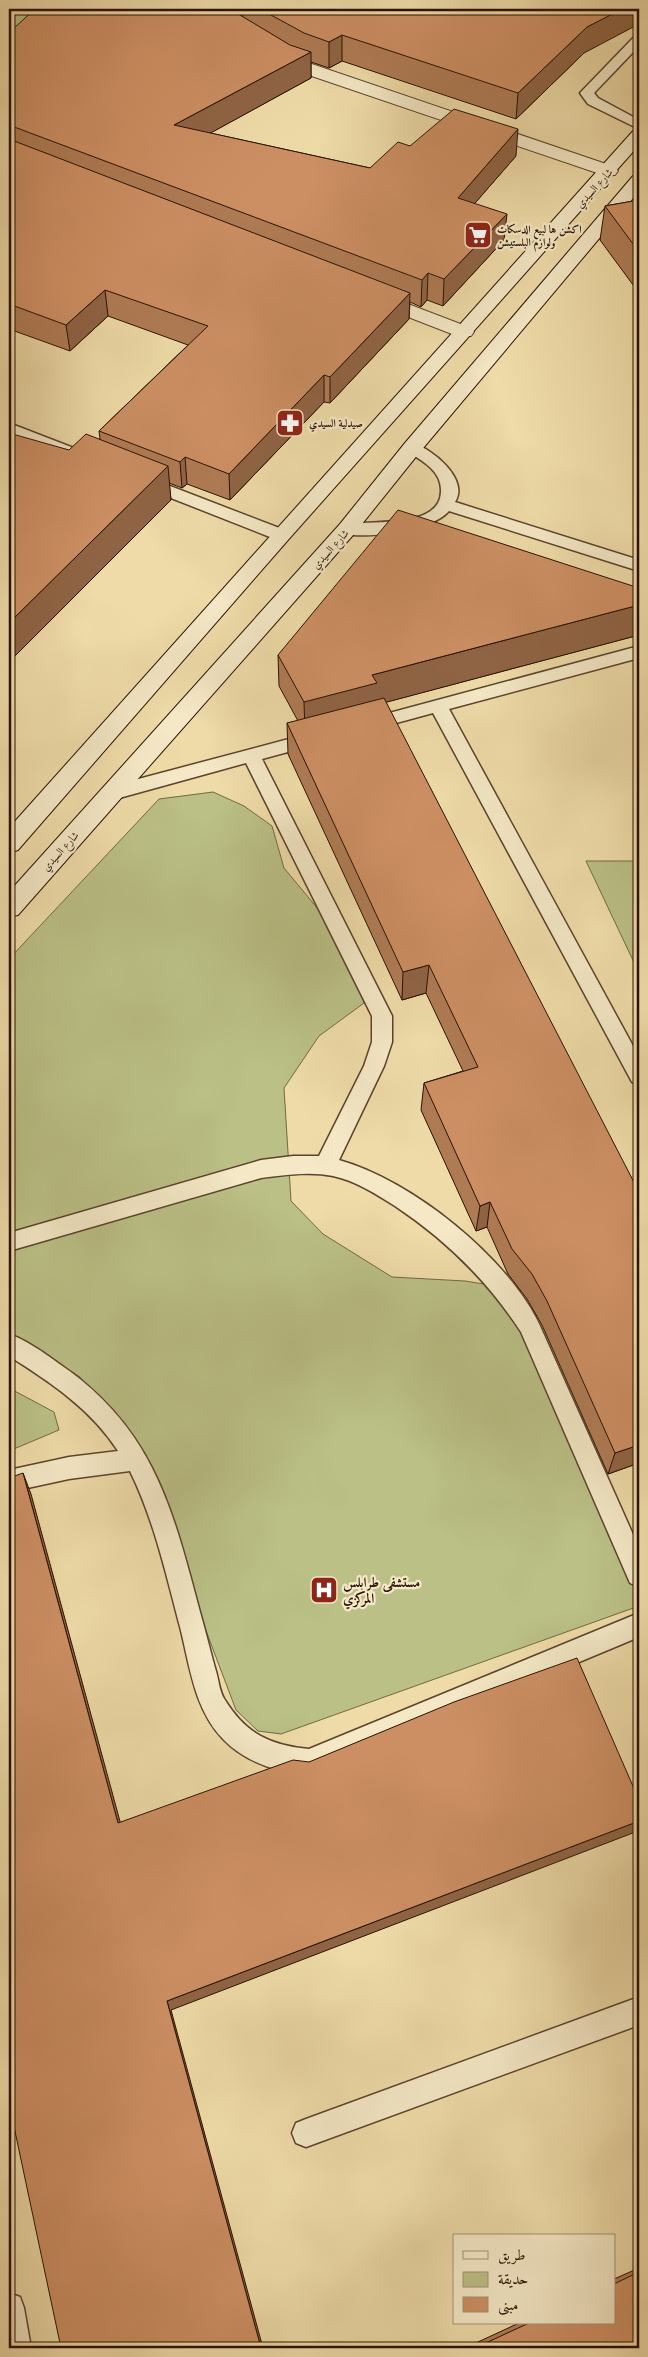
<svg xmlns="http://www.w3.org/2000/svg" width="648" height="2357" font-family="'Libre Caslon Text',Amiri,serif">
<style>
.green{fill:#bac086;stroke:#726844}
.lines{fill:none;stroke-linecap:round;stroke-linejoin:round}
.lane-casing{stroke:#5b432c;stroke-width:3}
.street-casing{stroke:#5b432c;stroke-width:2}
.secondary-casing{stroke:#2a1003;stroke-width:2}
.lane{fill:#f4e8c6;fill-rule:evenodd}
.street{fill:#f4e8c6;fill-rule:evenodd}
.secondary{fill:#f4e8c6;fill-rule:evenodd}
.wall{fill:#af7b55;stroke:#2a1003}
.shaded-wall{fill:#8f6445;stroke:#2a1003}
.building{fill:#cc8f63;stroke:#2a1003}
.labels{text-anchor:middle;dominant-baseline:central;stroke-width:4.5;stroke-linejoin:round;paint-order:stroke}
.far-street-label{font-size:11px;fill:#2a1003;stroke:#f4e8c6}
.far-poi-label{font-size:11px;font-weight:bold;fill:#2a1003;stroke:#f4e8c6;text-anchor:start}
.poi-label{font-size:14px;font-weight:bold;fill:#2a1003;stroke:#f4e8c6;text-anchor:start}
</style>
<rect width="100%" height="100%" fill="#eedba8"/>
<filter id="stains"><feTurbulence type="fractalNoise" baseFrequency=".004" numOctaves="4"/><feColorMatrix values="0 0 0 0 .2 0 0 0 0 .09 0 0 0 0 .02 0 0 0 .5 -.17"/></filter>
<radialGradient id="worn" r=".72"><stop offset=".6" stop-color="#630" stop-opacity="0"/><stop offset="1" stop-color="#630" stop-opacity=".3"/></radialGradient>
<g class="green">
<polygon points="9,9 66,9 9,63"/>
<polygon points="213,792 244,806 272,826 284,868 323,915 356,971 364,1003 319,1036 284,1088 291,1201 323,1234 392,1277 465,1281 515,1289 639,1578 639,1606 281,1734 258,1731 236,1710 141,1459 80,1377 9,1332 9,959 159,799"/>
<polygon points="586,861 639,861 639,973"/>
<polygon points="9,1388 54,1412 59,1430 9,1451"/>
</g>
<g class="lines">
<g class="lane-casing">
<g id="lane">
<polygon points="639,35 639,46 594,93 598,98 639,120 639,129 588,104 580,93 635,36"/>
<polygon points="9,423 84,452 86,456 84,460 72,460 9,434"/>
<path d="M412,443c19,5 58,36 43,59l184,58v11l-190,-60c-17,20 -83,29 -108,22l-2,-4 2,-4c25,-6 101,6 100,-35 0,-20 -20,-30 -35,-39l-2,-3z"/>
<polygon points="144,476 287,531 289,535 287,539 275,539 138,485 136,481 138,477"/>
<polygon points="639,646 639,658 449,709 639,1057 639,1084 632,1082 433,713 367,731 361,729 358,725 361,721 367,719"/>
<path d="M315,732l6,1 3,5 -3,5 -59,16 130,257v26l-8,24 -45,94c72,20 169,97 201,166l99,222v39l-9,-4 -109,-251c-34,-52 -75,-92 -126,-126 -19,-12 -39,-25 -62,-30 -24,-5 -48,-1 -72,2l-252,73v-18l252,-73 32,-4h26l45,-90 8,-24v-26l-126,-253 -134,37 -6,-2 -3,-5 3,-5 6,-2z"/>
<path d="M9,1334c17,6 34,18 49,29 95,64 114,144 142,249 6,21 11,42 17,63 2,8 3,18 8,25 21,34 45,45 84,49l330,-136v24l-330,138c-32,-3 -63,-12 -86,-36 -29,-30 -33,-73 -43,-112 -14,-53 -26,-107 -50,-156l-61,8 -60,13v-22l60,-13 49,-6c-27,-42 -68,-69 -109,-95z"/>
<polygon points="639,1997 639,2025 306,2147 296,2143 292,2133 296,2123 306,2119"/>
<polygon points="9,2293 20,2297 24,2308 31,2348 9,2348"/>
</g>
</g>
<g class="street-casing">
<g id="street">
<polygon points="279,49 303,61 615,167 618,171 615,175 603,175 291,69 271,54 273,50"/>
<polygon points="374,291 471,328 474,332 471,336 457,336 367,301 365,297 367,293"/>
</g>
</g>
<g class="secondary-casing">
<g id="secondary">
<polygon points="639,130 639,145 288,540 18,850 9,853 9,828 633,131"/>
<polygon points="639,175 639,191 419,453 354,534 18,915 9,917 9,892 340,524 405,443 633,176"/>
</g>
</g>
<use href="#lane" class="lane"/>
<use href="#street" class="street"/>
<use href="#secondary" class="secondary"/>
</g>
<g class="wall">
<polygon points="242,9 639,9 584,53 516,119 342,61 329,68 311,62 311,78 210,133 370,168 410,146 516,156 474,204 504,240 443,306 427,300 421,307 410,302 409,319 330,403 324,402 230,500 187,484 182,488 169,483 171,500 69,450 100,439 99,431 188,345 108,316 70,351 9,329 9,31 234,12 242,16"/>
<polygon points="639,200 639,293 600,240 605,206"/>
<polygon points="639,635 386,702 639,1463 608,1474 542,1325 527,1299 508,1274 487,1227 476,1231 421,1110 424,1083 463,1071 426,993 402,1000 288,754 287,723 298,721 279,686 278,655"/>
<polygon points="639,2268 639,2348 465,2348 519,2323 614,2323 614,2279"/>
</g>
<g class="shaded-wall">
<polygon points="226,9 241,9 226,15"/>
<polygon points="622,9 639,9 639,24 584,53 516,119 518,93 587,27"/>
<polygon points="342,35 342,61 329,68 329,42"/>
<polygon points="311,52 311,78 176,152 174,125"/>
<polygon points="518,129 516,156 456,225 458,198"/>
<polygon points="507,214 504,240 443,306 444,279"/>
<polygon points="428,273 427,300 421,307 422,280"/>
<polygon points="105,290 108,316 70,351 66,325"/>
<polygon points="410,293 409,319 330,403 330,377"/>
<polygon points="324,375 324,402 230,500 229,474"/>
<polygon points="185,457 187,484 182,488 180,462"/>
<polygon points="168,466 171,500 9,662 9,623"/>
<polygon points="639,605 639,635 376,705 305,733 304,702 372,675"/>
<polygon points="429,965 426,993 402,1000 403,972"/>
<polygon points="490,1202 487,1227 476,1231 480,1206"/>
<polygon points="639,1445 639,1463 608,1474 615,1453"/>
<polygon points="23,1473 31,1494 124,1836 118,1823"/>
<polygon points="639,1821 639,1829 638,1831 171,2010 263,2348 261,2348 167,2001"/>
</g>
<g class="building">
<polygon points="35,9 230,9 290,45 311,52 174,125 370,168 398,142 410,146 454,109 518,129 458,198 507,214 444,279 428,273 422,280 9,125 9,31 13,29"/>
<polygon points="260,9 622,9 587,27 518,93 342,35 329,42 304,33"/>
<polygon points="9,139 410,293 330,377 324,375 229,474 185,457 180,462 99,431 208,326 105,290 66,325 9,304"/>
<polygon points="639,200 639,252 605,206"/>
<polygon points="9,433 69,450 86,434 168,466 9,623"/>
<polygon points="398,510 639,588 639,605 372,675 377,683 304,702 278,655"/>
<polygon points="384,698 639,1192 639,1445 615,1453 547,1301 532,1274 512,1249 490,1202 480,1206 424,1083 478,1067 429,965 403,972 287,723"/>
<polygon points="23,1473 118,1823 293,1760 309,1762 454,1702 577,1658 639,1800 639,1821 167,2001 261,2348 61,2348 9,2103 9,1478"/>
<polygon points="639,2272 639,2348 475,2348 529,2323 614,2323 614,2284"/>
</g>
<defs>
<g id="supermarket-square" transform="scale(1.4375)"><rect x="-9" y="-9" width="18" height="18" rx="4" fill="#8f2418" stroke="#f4e8c6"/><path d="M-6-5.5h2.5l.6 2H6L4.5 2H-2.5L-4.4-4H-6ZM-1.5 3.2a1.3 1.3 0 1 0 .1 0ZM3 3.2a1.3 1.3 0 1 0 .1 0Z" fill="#fff"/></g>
<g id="pharmacy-square" transform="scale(1.4375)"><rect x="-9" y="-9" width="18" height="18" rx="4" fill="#8f2418" stroke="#f4e8c6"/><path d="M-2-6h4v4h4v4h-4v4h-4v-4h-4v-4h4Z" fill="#fff"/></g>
<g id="hospital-square" transform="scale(1.4375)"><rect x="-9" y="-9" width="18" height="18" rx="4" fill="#8f2418" stroke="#f4e8c6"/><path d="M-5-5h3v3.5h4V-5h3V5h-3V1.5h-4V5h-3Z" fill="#fff"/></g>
</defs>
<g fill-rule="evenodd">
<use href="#supermarket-square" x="478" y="235"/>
<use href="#pharmacy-square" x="290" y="423"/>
<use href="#hospital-square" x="324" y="1590"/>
</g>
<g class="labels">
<g class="far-street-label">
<text transform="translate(594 188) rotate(-48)">شارع السيدي</text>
<text transform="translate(330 549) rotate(-48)">شارع السيدي</text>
<text transform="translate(60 851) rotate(-48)">شارع السيدي</text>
</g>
<g class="far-poi-label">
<text x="497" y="229">اكشن ها لبيع الدسكات<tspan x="497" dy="13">ولوازم البلستيشن</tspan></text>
<text x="309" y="423">صيدلية السيدي</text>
</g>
<g class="poi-label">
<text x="343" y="1582">مستشفى طرابلس<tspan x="343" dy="16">المركزي</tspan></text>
</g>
</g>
<rect width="648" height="2357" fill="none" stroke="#eedba8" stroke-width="30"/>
<rect x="10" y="10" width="628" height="2337" fill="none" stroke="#2a1003" stroke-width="2.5"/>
<rect x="15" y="15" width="618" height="2327" fill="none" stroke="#2a1003"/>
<rect x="453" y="2234" width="162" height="90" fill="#f4e8c6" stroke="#a39278"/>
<rect x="463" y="2251" width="25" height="8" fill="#f4e8c6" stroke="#a39278"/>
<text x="498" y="2260" font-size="15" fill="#2a1003">طريق</text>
<rect x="463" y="2272" width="25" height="15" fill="#bac086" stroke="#a39278"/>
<text x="498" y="2284" font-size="15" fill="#2a1003">حديقة</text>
<rect x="463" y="2297" width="25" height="15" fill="#cc8f63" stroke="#a39278"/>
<text x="498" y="2310" font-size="15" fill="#2a1003">مبنى</text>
<rect width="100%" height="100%" filter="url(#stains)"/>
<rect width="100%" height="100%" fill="url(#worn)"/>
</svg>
